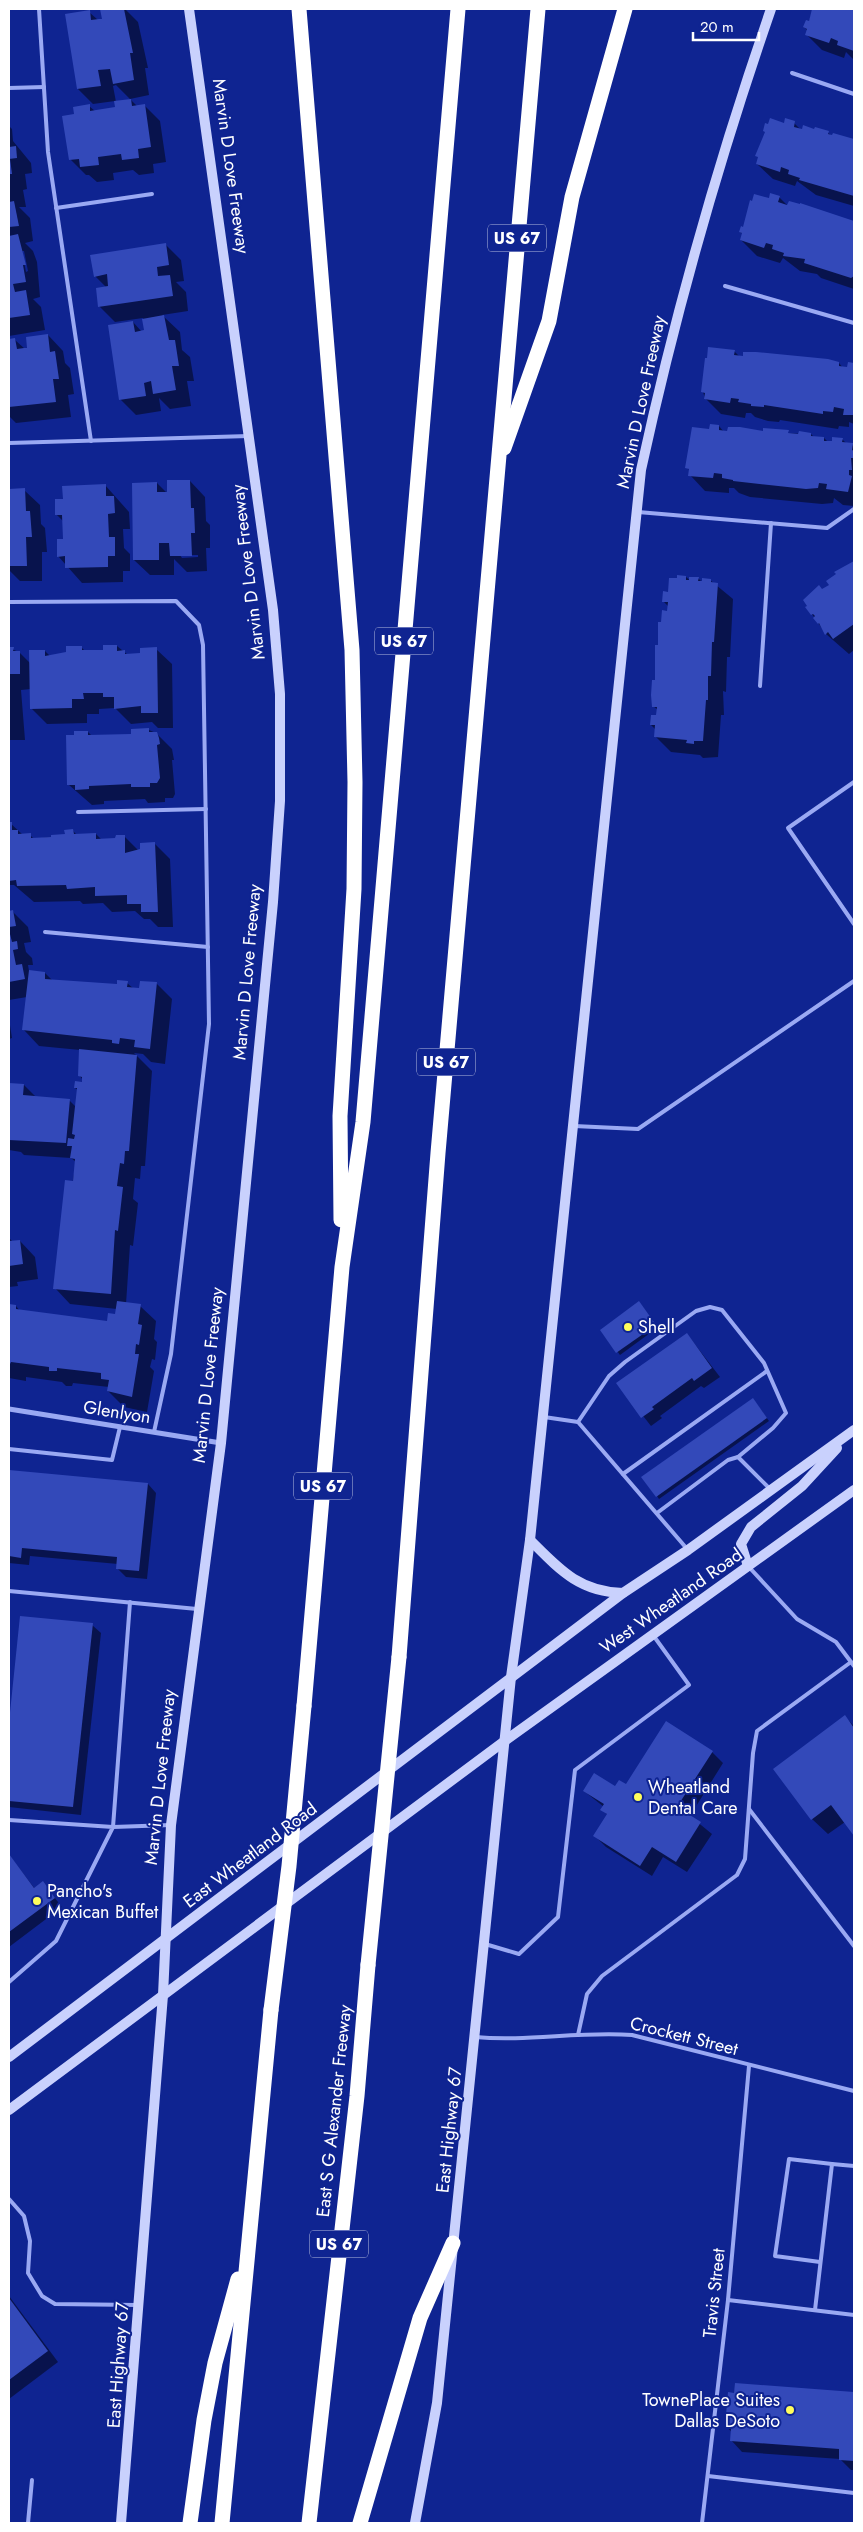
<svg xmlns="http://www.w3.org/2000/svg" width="863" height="2532" font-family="Jost,sans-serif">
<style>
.shadow{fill:#0007;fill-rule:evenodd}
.building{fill:#3349b9}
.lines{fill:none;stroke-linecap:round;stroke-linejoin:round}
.lane{stroke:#9aa9f3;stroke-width:4}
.street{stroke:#9aa9f3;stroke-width:5}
.secondary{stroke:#c9d1fd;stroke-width:10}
.highway{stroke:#fff;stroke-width:15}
.highway-bridge{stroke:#fff;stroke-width:15}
.poi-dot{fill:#fffd5c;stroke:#0f2491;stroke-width:2}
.labels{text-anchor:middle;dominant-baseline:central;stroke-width:4;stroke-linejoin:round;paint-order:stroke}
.shield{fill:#0f2491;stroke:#b7bdde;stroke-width:1}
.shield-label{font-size:16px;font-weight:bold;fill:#fff}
.street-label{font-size:18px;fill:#fff;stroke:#0f2491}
.poi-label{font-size:18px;fill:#fff;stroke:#0f2491;text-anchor:start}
</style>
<rect width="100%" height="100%" fill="#0f2491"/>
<g class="shadow">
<polygon points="101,9 125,9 138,22 148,68 145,68 149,95 130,99 116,85 113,86 116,102 131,100 137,106 144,105 160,121 166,162 153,164 154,173 139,175 133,170 113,173 114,180 97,182 89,175 86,175 70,159 75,115 89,106 95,111 116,108 115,101 93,104 78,89 89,12 98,20 103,20"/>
<polygon points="813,9 854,9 854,60 846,52 844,58 822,50 807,35 808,31 804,27 809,22"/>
<polygon points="794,123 802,131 828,133 833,137 834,134 854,141 854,206 816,195 797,181 795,186 773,179 757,164 785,124"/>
<path d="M9,126l3,3 1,12 18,22 1,10 -7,1 2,15 -4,1 3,17h-7l11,11 3,23 -8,2 8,8 4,11 3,35 -7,2 8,8 4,23 -36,6zM22,251h2l4,20 -2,1z"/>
<polygon points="779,197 788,206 815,210 854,222 854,289 821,278 817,274 800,271 783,258 780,263 757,256 741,240 743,234 740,232 770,200"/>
<polygon points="165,244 181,260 184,281 176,282 186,292 188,311 162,315 180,332 182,350 190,357 194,381 187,381 191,406 170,409 159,398 161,411 136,415 120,399 133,322 142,332 146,331 143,318 115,322 99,306 106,287 95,276"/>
<polygon points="48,335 63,351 65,363 70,368 74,394 68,395 71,417 16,423 9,416 9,341 15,340 25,349"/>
<polygon points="734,351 740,357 839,363 843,368 848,368 849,364 854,364 854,424 849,422 849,427 839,426 838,429 780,420 779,422 768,421 755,417 751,413 746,413 745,418 721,414 705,398 703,392"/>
<polygon points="719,426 724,432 811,434 814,437 824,438 828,442 842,439 847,444 852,445 854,447 854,506 843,505 834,498 833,503 822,504 750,497 739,493 734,488 729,488 729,493 705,491 690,475 690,471 687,467 710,430"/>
<path d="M190,481l15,16 1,24 4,4v23h-4l1,23 -20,1 -13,-13v16h-24l-16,-15 23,-77 12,12zM180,555h18v2l-16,1z"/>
<polygon points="105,485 129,512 130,529 123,529 124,548 130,554 130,571 123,571 123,582 82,583 58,556 64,540 63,521 56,514 64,500"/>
<polygon points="9,490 24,490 40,505 41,524 45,528 47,552 42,552 42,581 20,581 9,570"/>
<polygon points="854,562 854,650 849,654 826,634 812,614 823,590 830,585 837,575 836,573"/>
<polygon points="686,577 691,581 698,578 703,583 710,580 733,599 730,657 727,657 726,692 723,691 724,715 721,715 718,757 703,758 700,755 671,752 655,736 655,729 651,725 657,716 658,710 653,706 662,623 668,612 669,607 664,602 669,593 670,579"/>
<polygon points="117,646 128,655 142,655 156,649 172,664 173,728 158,728 152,722 131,724 115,708 99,709 99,714 87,714 87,723 47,724 31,708 31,689 21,690 25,740 9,740 9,648 19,652 30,663 45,651 50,656 68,653 81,647 85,651 104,651"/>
<polygon points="149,730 156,733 172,749 174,760 172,760 175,794 173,798 165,798 165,802 148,803 145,799 104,801 104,804 92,805 69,785 76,736 88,732 92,736 132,735"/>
<polygon points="9,822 23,835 30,835 34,839 66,835 73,831 77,835 96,834 102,840 116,839 124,836 139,851 154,843 170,859 173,927 158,927 150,919 144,919 135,911 112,912 103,903 83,904 80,901 34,902 14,885 10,885 9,893"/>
<polygon points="9,912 13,912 28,927 31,942 24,943 26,952 32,958 33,965 28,965 29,971 45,973 53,981 118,986 127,983 134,989 140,990 156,983 172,999 165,1064 151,1062 143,1054 134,1053 152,1071 145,1166 141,1166 140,1179 135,1178 133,1199 138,1203 133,1246 130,1245 126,1304 140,1306 156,1321 154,1339 157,1342 155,1360 152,1359 150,1367 154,1371 147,1412 124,1407 108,1391 109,1387 73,1383 72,1386 66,1386 62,1382 26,1377 26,1381 9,1378 9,1305 16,1306 20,1311 108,1322 117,1316 117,1309 70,1304 55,1288 76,1162 71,1158 24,1155 21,1152 9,1150 9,1080 9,1084 24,1085 36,1097 69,1100 76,1107 78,1090 75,1088 83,1083 83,1080 79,1075 80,1050 39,1046 24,1030 27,997 9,1000"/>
<polygon points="9,1019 12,1038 9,1039"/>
<polygon points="9,1238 13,1242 20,1241 35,1257 38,1279 17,1282 18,1286 9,1287"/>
<polygon points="641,1306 657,1328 620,1355 602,1330"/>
<polygon points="687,1334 720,1377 704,1388 701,1386 660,1416 662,1418 651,1426 618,1384"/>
<polygon points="755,1402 769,1421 659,1499 657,1496"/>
<polygon points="9,1471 148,1484 156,1493 147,1579 126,1577 117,1568 118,1564 30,1556 29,1565 9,1563"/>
<polygon points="21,1617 92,1625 101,1633 81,1815 9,1807 9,1734"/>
<polygon points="845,1717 854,1726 854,1834 845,1822 828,1834 812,1819"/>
<polygon points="712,1752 723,1763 690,1816 712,1834 687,1872 663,1857 652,1876 606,1847 595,1836 608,1815 602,1810 604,1807 584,1791 627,1786"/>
<polygon points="9,1855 35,1889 43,1883 62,1907 9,1947"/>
<polygon points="9,2296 58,2362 9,2399"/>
<polygon points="736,2385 854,2394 854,2470 851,2470 840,2459 742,2452 731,2440 732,2432 726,2427"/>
</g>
<g class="building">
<polygon points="100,9 124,9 133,53 130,53 134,80 113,84 110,69 98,70 101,86 77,89 65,14 90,10 91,20 99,19 102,19"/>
<polygon points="812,9 854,9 854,51 837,45 838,41 831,38 829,43 805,35 807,29 803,27 806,20 809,21"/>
<polygon points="131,99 132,106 145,104 151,147 138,149 139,158 122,160 121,154 98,157 99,165 80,167 79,159 69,160 62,116 74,114 73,107 90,104 90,111 115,107 114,101"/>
<polygon points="770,118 784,123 785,118 795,121 794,127 802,129 803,125 814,129 815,127 829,131 828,134 832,135 833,133 854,139 854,196 799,180 800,178 788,174 789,170 781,167 780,172 756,164 758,157 755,156 765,132 763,131 765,123 768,124"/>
<polygon points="16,146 17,158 9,159 9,147"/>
<polygon points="9,159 10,159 12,174 9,174"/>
<polygon points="770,193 780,196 778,202 787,205 789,201 800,204 800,203 854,221 854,276 851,278 804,263 805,259 783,256 784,253 772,249 773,245 766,243 764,248 740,240 742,233 739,232 741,226 743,227 750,200 752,201 754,194 769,198"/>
<polygon points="14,201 19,226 9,227 9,202"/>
<polygon points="18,234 26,265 23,265 26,282 13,284 15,292 26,290 30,315 9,318 9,236"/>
<polygon points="166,243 169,265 157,267 158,276 170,275 173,296 98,307 96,288 108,286 107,274 94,277 90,255"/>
<polygon points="164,315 169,340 175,340 179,366 172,366 176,390 153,394 151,381 144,383 146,396 119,400 108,325 133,321 135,332 144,330 142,319"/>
<polygon points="48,334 50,352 55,351 59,379 53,379 56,402 9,407 9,339 15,338 17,349 24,348 27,348 26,337"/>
<polygon points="708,347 735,350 734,355 743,356 743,352 756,352 828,359 839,362 839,366 847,367 848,362 854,363 854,415 843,415 844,409 834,407 833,412 823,411 823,414 764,405 764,407 751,406 751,404 738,402 739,399 731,398 730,403 704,399 705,393 701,392 705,358 707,358"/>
<polygon points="710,424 719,425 719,430 727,431 728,427 740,427 763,431 763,428 789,430 788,433 798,434 799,431 811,433 811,436 824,437 824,441 832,441 832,437 843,438 842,442 853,443 852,450 854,451 854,458 851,458 852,470 849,470 849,475 852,476 848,492 826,489 827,484 819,483 818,488 806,489 733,481 733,480 722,478 722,474 714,473 713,478 688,476 689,469 685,468 692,427 709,429"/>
<polygon points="167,480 190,480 191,508 194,508 195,533 191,533 192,556 170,556 169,543 159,543 159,560 133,560 132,483 157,482 157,492 167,492"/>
<polygon points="106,484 106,496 114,496 115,513 108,514 109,537 115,537 115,556 108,556 108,567 65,568 65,556 57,557 57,539 63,539 62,515 55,515 55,499 63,499 62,486"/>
<polygon points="25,488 26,511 30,511 32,537 26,537 27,566 9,566 9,489"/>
<polygon points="854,561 854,624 833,639 828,632 825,635 819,623 818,624 813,618 815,616 813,614 811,615 805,607 807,606 803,600 819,585 822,589 829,585 826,581 836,574 834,572"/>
<polygon points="677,575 686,576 686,580 689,580 689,577 699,577 698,581 702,581 702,578 711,579 711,582 718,583 714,642 712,642 711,676 708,676 708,700 706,700 703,741 694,741 694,744 686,743 687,740 654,737 655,725 650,725 651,715 656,715 657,707 652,707 651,695 652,680 655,680 655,645 658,645 658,622 661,622 662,610 667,611 668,602 662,602 663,591 668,592 669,578 677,578"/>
<polygon points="103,645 117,645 117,651 125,650 125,654 140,653 140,648 157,647 158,713 141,713 141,706 114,709 114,697 103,697 103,693 83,693 84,699 72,699 72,708 30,709 29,650 45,650 45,656 66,652 66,646 82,646 82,650 103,650"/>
<polygon points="9,647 14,647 13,651 20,651 20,674 9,674"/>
<polygon points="149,728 149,732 157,732 159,738 160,744 157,745 160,778 157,783 150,783 150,787 131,787 131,784 89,786 89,789 75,790 75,785 67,785 66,735 74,735 74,731 88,731 88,735 131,734 131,729"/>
<polygon points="9,822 12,822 12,830 18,830 18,834 31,833 31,838 51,837 51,835 65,834 64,830 73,829 74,834 96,833 96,839 115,838 116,835 125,835 125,853 140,849 140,843 155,842 158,912 141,912 141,904 127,904 127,895 95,896 95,887 67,889 66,885 17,886 16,880 9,881"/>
<polygon points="13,910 16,926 9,927 9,911"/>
<polygon points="9,930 12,942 17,941 18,949 13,950 16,965 22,964 25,979 9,982"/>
<polygon points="29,970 45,972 45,979 117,984 117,980 128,981 127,987 139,988 140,981 157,982 150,1049 134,1047 135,1040 120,1038 119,1044 112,1043 112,1040 22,1030"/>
<polygon points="79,1049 137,1055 129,1151 125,1151 124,1164 120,1163 117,1186 123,1187 118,1231 115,1230 111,1294 53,1289 65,1180 73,1181 75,1159 70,1158 72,1146 67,1146 68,1138 74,1139 75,1135 72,1134 77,1088 74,1088 75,1081 82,1082 82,1077 78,1076"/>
<polygon points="9,1083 24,1084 23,1095 70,1099 66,1143 9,1140"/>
<polygon points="20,1240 23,1264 9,1266 9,1241"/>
<polygon points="117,1301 141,1304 138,1324 142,1325 139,1345 136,1344 135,1354 139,1354 132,1397 107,1391 109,1380 101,1379 101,1373 57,1368 57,1371 49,1371 49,1367 11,1362 9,1366 9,1304 16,1305 16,1309 107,1321 108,1313 115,1314"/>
<polygon points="639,1301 656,1325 616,1353 600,1330"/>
<polygon points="687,1333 712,1368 694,1381 692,1378 652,1407 654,1409 641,1418 616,1383"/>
<polygon points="753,1398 767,1418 656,1497 641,1477"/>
<polygon points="9,1470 148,1483 139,1571 116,1569 117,1557 22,1548 21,1558 9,1556"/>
<polygon points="20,1616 93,1623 73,1807 9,1801 9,1722"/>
<polygon points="845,1715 854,1728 854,1836 831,1805 811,1820 773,1769"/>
<polygon points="666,1721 713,1751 677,1807 701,1822 676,1862 652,1847 640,1866 593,1836 607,1814 600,1810 604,1804 583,1791 594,1773 615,1786 619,1780 626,1784"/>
<polygon points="9,1854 34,1888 43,1881 55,1898 9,1932"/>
<polygon points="9,2298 48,2351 9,2380"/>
<polygon points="735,2383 854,2392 854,2461 839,2460 839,2449 730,2441 731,2428 725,2427 728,2392 734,2393"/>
</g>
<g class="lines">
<g class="lane">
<polyline points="39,9 48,152 91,441"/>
<polyline points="792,73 854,94"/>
<polyline points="9,88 44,87"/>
<polyline points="56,208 152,194"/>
<polyline points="725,286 854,323"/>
<polyline points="9,443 249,436"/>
<polyline points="638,512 827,528 854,509"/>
<polyline points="9,602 176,601 199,625 203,645 209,1024 171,1354 154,1432"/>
<polyline points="760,686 771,523"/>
<polyline points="854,782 788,828 854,924"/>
<polyline points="78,812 206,809"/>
<polyline points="45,932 208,947"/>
<polyline points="574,1126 638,1129 854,981"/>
<polyline points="544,1417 578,1422 688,1550"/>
<polyline points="578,1422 609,1376 625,1362 696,1311 710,1307 722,1310 764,1363 786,1413 773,1428 738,1457"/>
<polyline points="9,1449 112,1460 120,1427"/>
<polyline points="623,1474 767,1371"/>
<polyline points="657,1513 728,1460 738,1457 770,1489"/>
<polyline points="748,1566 797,1619 836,1642 854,1666"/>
<polyline points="9,1591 197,1609"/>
<polyline points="130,1602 113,1827 171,1825"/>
<polyline points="749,1809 854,1946"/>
<polyline points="9,1820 113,1827 56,1941 9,1982"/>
<polyline points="485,1944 519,1954 558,1917 575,1770 689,1685 653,1635"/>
<polyline points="578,2035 587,1994 602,1976 737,1875 745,1859 753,1753 757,1731 851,1662"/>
<path d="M475,2037c52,5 104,-6 157,-2l222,56"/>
<polyline points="9,2199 24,2216 30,2241 28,2273 42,2296 55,2304 137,2305"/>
<polyline points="820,2262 775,2256 789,2159 832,2164"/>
<polyline points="728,2300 854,2315"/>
<polyline points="815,2310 832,2164 854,2166"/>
<polyline points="708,2476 854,2493"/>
<polyline points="28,2523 32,2480"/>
<polyline points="702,2523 728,2300 749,2066"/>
</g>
<polyline class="street" points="9,1409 221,1443"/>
<g class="secondary">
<path d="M530,1540c29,29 49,52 93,53"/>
<polyline points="748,1566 741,1544 751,1527 802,1486 837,1448"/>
<polyline points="9,2057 623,1593 688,1550 854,1430"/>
<polyline points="9,2110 506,1740 854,1490"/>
<polyline points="121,2523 163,1995 171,1825 221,1443 273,902 280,801 280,694 273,610 189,9"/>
<path d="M415,2523l22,-120 74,-726 19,-137 111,-1070c34,-156 78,-311 130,-461"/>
</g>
<g class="highway">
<polyline points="299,9 352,650 355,782 354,889 340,1116 341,1220"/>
<polyline points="504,448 549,321 572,197 625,9"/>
<polyline points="399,1657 438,1153 538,9"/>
<polyline points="304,1706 342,1267 363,1122 458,9"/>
<polyline points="190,2523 204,2420 215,2363 238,2279"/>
<polyline points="222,2523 271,2010"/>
<polyline points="309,2523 357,2096 368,1965"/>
<polyline points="360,2523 420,2318 453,2243"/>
</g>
<g class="highway-bridge">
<polyline points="368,1965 399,1657"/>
<polyline points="271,2010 289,1866 304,1706"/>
</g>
</g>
<g class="poi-dot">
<circle cx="628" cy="1327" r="5"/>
<circle cx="638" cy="1797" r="5"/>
<circle cx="37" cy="1901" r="5"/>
<circle cx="790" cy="2410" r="5"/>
</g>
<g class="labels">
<g class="shield">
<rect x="488" y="224.5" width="58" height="27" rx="4"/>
<rect x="375" y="627.5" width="58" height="27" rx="4"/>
<rect x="417" y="1048.5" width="58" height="27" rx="4"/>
<rect x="294" y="1472.5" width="58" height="27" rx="4"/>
<rect x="310" y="2230.5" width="58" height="27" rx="4"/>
</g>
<g class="shield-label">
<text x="517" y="238">US 67</text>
<text x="404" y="641">US 67</text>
<text x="446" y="1062">US 67</text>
<text x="323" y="1486">US 67</text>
<text x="339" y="2244">US 67</text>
</g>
<g class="street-label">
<text transform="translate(231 166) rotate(82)">Marvin D Love Freeway</text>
<text transform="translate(641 402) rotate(-78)">Marvin D Love Freeway</text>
<text transform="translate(248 572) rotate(-97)">Marvin D Love Freeway</text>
<text transform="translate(247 972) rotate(-85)">Marvin D Love Freeway</text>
<text transform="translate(208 1375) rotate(-84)">Marvin D Love Freeway</text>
<text transform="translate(117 1412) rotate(9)">Glenlyon</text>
<text transform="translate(671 1601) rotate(-35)">West Wheatland Road</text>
<text transform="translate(160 1777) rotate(-84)">Marvin D Love Freeway</text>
<text transform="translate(250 1855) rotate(-37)">East Wheatland Road</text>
<text transform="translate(684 2036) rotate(14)">Crockett Street</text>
<text transform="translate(334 2111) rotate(-84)">East S G Alexander Freeway</text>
<text transform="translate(449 2130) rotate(-84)">East Highway 67</text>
<text transform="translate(714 2293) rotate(-84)">Travis Street</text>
<text transform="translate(118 2365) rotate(-86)">East Highway 67</text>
</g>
<g class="poi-label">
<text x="638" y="1327">Shell</text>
<text x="648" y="1787">Wheatland<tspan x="648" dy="21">Dental Care</tspan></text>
<text x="47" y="1891">Pancho's<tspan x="47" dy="21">Mexican Buffet</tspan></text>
<text x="780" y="2400" text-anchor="end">TownePlace Suites<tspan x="780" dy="21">Dallas DeSoto</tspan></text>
</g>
</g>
<rect width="863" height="2532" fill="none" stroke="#ffffff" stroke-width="20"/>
<path d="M693 32v8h66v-8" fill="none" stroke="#ffffff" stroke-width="2.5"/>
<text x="700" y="32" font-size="15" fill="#ffffff" stroke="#0f2491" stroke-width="4" paint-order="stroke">20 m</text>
</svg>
